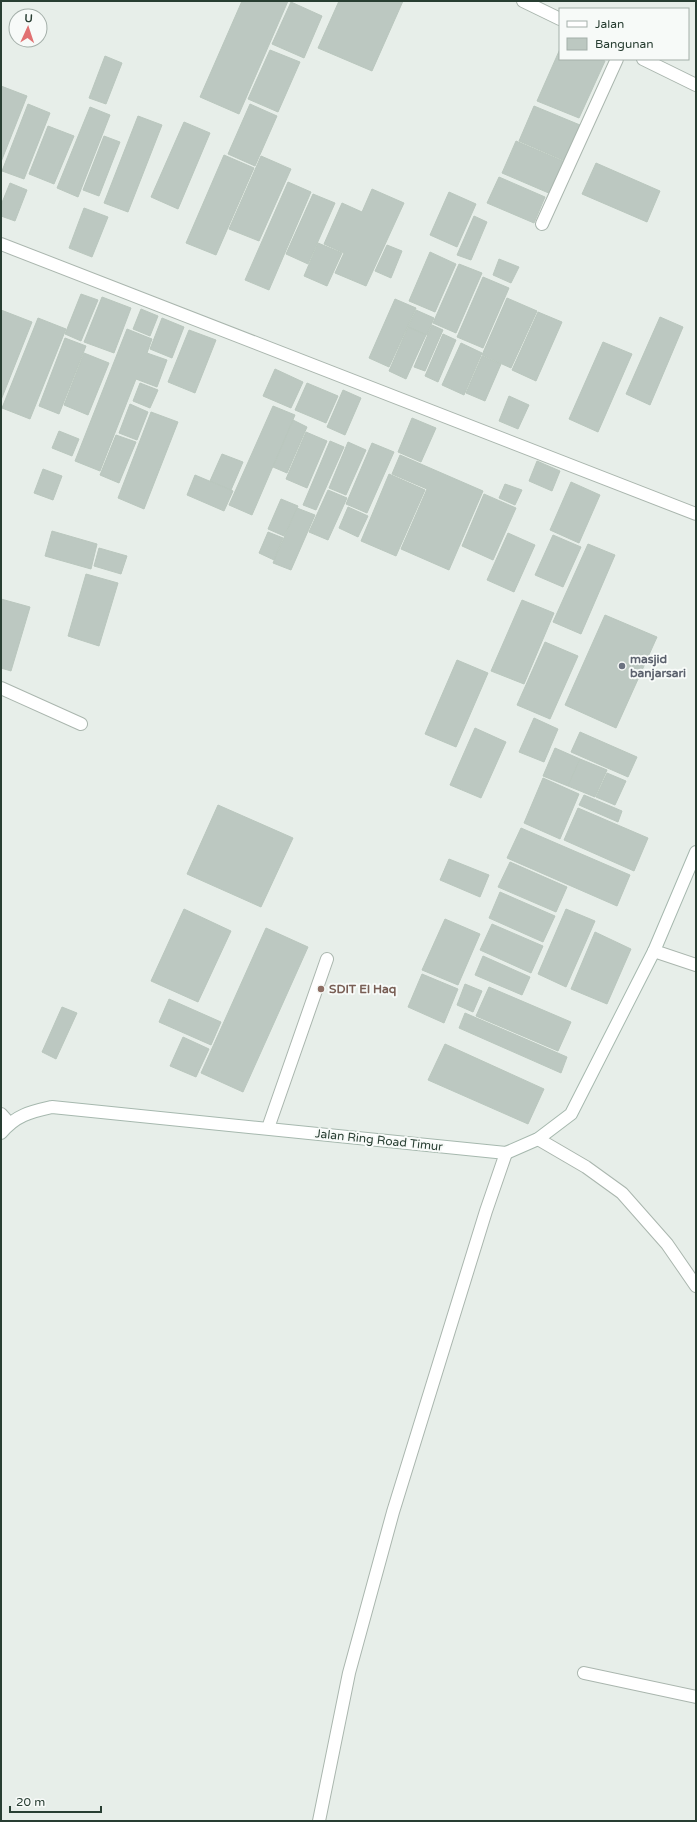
<svg xmlns="http://www.w3.org/2000/svg" width="697" height="1822" font-family="'Varela Round',sans-serif">
<style>
.building{fill:#bcc8c1;stroke:#bac7be}
.lines{fill:none;stroke-linecap:round;stroke-linejoin:round}
.lane-casing{stroke:#aab6ae;stroke-width:14}
.street-casing{stroke:#aab6ae;stroke-width:14}
.secondary-casing{stroke:#a6b8ae;stroke-width:14}
.lane{stroke:#fff;stroke-width:12}
.street{stroke:#fff;stroke-width:12}
.secondary{stroke:#fff;stroke-width:12}
.worship-dot{fill:#6b7280;stroke:#f7faf8;stroke-width:1.5}
.education-dot{fill:#8d6e63;stroke:#f7faf8;stroke-width:1.5}
.labels{text-anchor:middle;dominant-baseline:central;stroke-width:4;stroke-linejoin:round;paint-order:stroke}
.worship-label{font-size:12px;font-weight:bold;fill:#5b616d;stroke:#f7faf8;text-anchor:start}
.education-label{font-size:12px;font-weight:bold;fill:#785e54;stroke:#f7faf8;text-anchor:start}
.street-label{font-size:12px;fill:#283e32;stroke:#f7faf8}
</style>
<rect width="100%" height="100%" fill="#e7eee9"/>
<g class="building">
<polygon points="242,1 288,1 239,114 200,97"/>
<polygon points="339,1 403,1 372,71 318,48"/>
<polygon points="291,2 322,16 304,58 272,44"/>
<polygon points="560,49 560,59 600,59 605,61 579,118 537,101"/>
<polygon points="270,50 300,62 278,112 248,99"/>
<polygon points="105,56 122,63 106,104 89,98"/>
<polygon points="1,86 27,96 1,162"/>
<polygon points="28,104 50,113 24,179 2,171"/>
<polygon points="250,104 277,116 255,166 228,154"/>
<polygon points="534,106 580,125 565,161 519,141"/>
<polygon points="90,107 110,115 78,197 57,188"/>
<polygon points="138,116 162,125 128,212 104,203"/>
<polygon points="184,122 210,133 178,209 151,197"/>
<polygon points="48,126 74,136 54,184 29,174"/>
<polygon points="104,136 120,142 99,196 83,190"/>
<polygon points="516,141 565,162 551,194 502,173"/>
<polygon points="224,155 254,168 216,255 186,243"/>
<polygon points="261,156 291,169 259,241 229,229"/>
<polygon points="596,163 660,191 647,222 582,194"/>
<polygon points="499,177 545,197 534,223 487,203"/>
<polygon points="288,182 311,192 269,290 245,280"/>
<polygon points="10,183 27,190 15,221 1,216 1,205"/>
<polygon points="372,189 404,203 366,286 335,273 344,253 324,244 342,203 362,212"/>
<polygon points="449,192 476,204 457,247 430,235"/>
<polygon points="313,194 335,203 308,264 286,254"/>
<polygon points="84,208 108,217 92,257 69,248"/>
<polygon points="474,216 487,222 471,260 457,255"/>
<polygon points="318,243 342,253 327,286 304,276"/>
<polygon points="387,245 402,251 391,278 375,271"/>
<polygon points="430,252 456,264 435,312 409,301"/>
<polygon points="499,259 519,267 511,283 493,275"/>
<polygon points="459,264 482,273 456,333 433,323"/>
<polygon points="483,277 509,288 483,348 457,337"/>
<polygon points="81,294 98,300 81,341 65,334"/>
<polygon points="102,297 131,308 114,353 84,342"/>
<polygon points="507,298 537,311 511,368 482,355"/>
<polygon points="395,299 416,308 389,367 369,358"/>
<polygon points="141,309 158,316 150,336 133,329"/>
<polygon points="1,310 32,322 1,400"/>
<polygon points="416,310 434,318 427,335 408,327"/>
<polygon points="538,312 562,322 536,381 512,370"/>
<polygon points="660,317 683,327 650,405 626,394"/>
<polygon points="38,318 66,329 30,419 2,408"/>
<polygon points="162,318 184,327 172,358 150,349"/>
<polygon points="432,325 443,330 425,371 414,367"/>
<polygon points="408,327 426,335 406,379 389,371"/>
<polygon points="127,329 152,339 147,353 167,360 157,387 136,379 100,471 75,461"/>
<polygon points="189,330 216,340 195,393 168,382"/>
<polygon points="443,334 456,340 438,382 425,376"/>
<polygon points="65,338 86,346 59,414 39,406"/>
<polygon points="603,342 632,354 598,432 569,419"/>
<polygon points="461,343 482,353 464,395 442,385"/>
<polygon points="84,353 109,363 88,415 64,405"/>
<polygon points="482,356 501,364 485,401 466,393"/>
<polygon points="275,369 303,382 291,408 263,396"/>
<polygon points="140,383 158,390 150,408 133,401"/>
<polygon points="307,383 338,396 326,423 295,410"/>
<polygon points="343,390 361,398 345,435 327,427"/>
<polygon points="509,396 529,405 518,429 499,421"/>
<polygon points="130,404 148,412 137,440 119,433"/>
<polygon points="273,406 295,415 252,515 229,505"/>
<polygon points="151,412 178,422 144,509 118,498"/>
<polygon points="412,418 436,428 421,462 398,452"/>
<polygon points="293,420 307,427 287,473 273,467"/>
<polygon points="59,431 79,439 72,456 52,448"/>
<polygon points="306,432 327,441 307,488 286,479"/>
<polygon points="116,435 136,442 119,483 100,475"/>
<polygon points="330,441 344,447 316,510 303,505"/>
<polygon points="348,442 366,450 346,495 329,488"/>
<polygon points="372,443 394,452 367,513 346,504"/>
<polygon points="222,454 243,462 231,490 210,481"/>
<polygon points="400,455 483,491 449,570 401,549 427,489 392,474"/>
<polygon points="537,461 560,471 552,491 529,481"/>
<polygon points="43,469 62,476 53,500 34,493"/>
<polygon points="389,474 425,490 396,556 361,541"/>
<polygon points="195,475 233,491 224,511 187,495"/>
<polygon points="571,482 600,495 579,543 550,530"/>
<polygon points="505,484 522,490 515,505 499,498"/>
<polygon points="328,490 347,498 328,540 309,532"/>
<polygon points="484,494 516,508 493,560 462,546"/>
<polygon points="281,499 298,506 284,536 268,529"/>
<polygon points="348,507 368,516 358,537 339,528"/>
<polygon points="297,508 315,515 291,570 273,563"/>
<polygon points="52,531 97,544 91,569 45,556"/>
<polygon points="268,532 283,538 274,560 259,553"/>
<polygon points="508,533 535,545 514,592 487,580"/>
<polygon points="553,535 581,547 563,587 535,575"/>
<polygon points="588,544 615,555 581,634 553,622"/>
<polygon points="99,548 127,556 121,574 94,566"/>
<polygon points="86,574 118,583 99,646 68,636"/>
<polygon points="1,599 30,607 11,671 1,668"/>
<polygon points="522,600 554,613 524,684 491,671"/>
<polygon points="605,615 657,637 616,728 565,705"/>
<polygon points="545,642 578,656 550,719 517,705"/>
<polygon points="457,660 488,673 456,747 425,734"/>
<polygon points="534,718 558,729 544,762 519,752"/>
<polygon points="475,728 506,742 481,798 450,785"/>
<polygon points="580,732 637,757 628,777 571,752"/>
<polygon points="555,748 580,759 568,786 543,776"/>
<polygon points="580,759 607,770 595,797 568,786"/>
<polygon points="607,773 626,781 615,805 596,797"/>
<polygon points="543,778 579,794 560,839 524,823"/>
<polygon points="584,795 622,811 618,822 579,805"/>
<polygon points="218,805 293,838 261,907 187,874"/>
<polygon points="578,808 648,838 634,871 564,840"/>
<polygon points="521,828 630,875 617,906 507,858"/>
<polygon points="449,859 489,875 480,897 440,880"/>
<polygon points="510,862 567,887 556,912 498,887"/>
<polygon points="500,892 555,916 543,942 489,918"/>
<polygon points="184,909 231,931 198,1002 151,981"/>
<polygon points="566,909 595,921 566,987 538,974"/>
<polygon points="445,919 480,934 458,985 422,970"/>
<polygon points="492,924 543,946 531,973 480,950"/>
<polygon points="266,928 308,947 243,1092 201,1073"/>
<polygon points="595,932 631,949 607,1004 571,989"/>
<polygon points="483,956 530,977 522,995 475,975"/>
<polygon points="422,974 458,989 444,1023 408,1007"/>
<polygon points="465,984 482,991 473,1012 457,1005"/>
<polygon points="489,987 571,1022 558,1051 476,1016"/>
<polygon points="169,999 221,1022 211,1045 159,1022"/>
<polygon points="62,1007 77,1013 56,1059 42,1052"/>
<polygon points="465,1013 567,1057 561,1073 459,1028"/>
<polygon points="183,1037 209,1049 196,1077 170,1066"/>
<polygon points="445,1044 544,1089 528,1124 428,1080"/>
</g>
<g class="lines">
<g class="lane-casing">
<g id="lane">
<polyline points="268,1128 327,959"/>
<polyline points="319,1821 349,1673 393,1512 486,1211 506,1153"/>
</g>
</g>
<g class="street-casing">
<g id="street">
<polyline points="523,1 560,19"/>
<polyline points="643,59 696,85"/>
<polyline points="542,224 617,59"/>
<polyline points="1,244 696,514"/>
<polyline points="1,688 81,724"/>
<polyline points="654,951 696,965"/>
<polyline points="1,1114 9,1123"/>
<polyline points="538,1139 586,1167 622,1193 667,1244 696,1286"/>
<polyline points="584,1673 696,1697"/>
</g>
</g>
<g class="secondary-casing">
<path id="secondary" d="M1,1133c15,-18 29,-21 51,-26l454,46 32,-14 33,-25 83,-163 42,-99"/>
</g>
<use href="#lane" class="lane"/>
<use href="#street" class="street"/>
<use href="#secondary" class="secondary"/>
</g>
<circle class="worship-dot" cx="622" cy="666" r="4"/>
<circle class="education-dot" cx="321" cy="989" r="4"/>
<g class="labels">
<g class="worship-label">
<text x="630" y="659">masjid<tspan x="630" dy="14">banjarsari</tspan></text>
</g>
<g class="education-label">
<text x="329" y="989">SDIT El Haq</text>
</g>
<g class="street-label">
<text transform="translate(379 1140) rotate(6)">Jalan Ring Road Timur</text>
</g>
</g>
<rect width="697" height="1822" fill="none" stroke="#283e32" stroke-width="4"/>
<rect x="559" y="8" width="130" height="52" fill="#f7faf8" stroke="#a4afa9"/>
<rect x="567" y="21" width="20" height="6" fill="#ffffff" stroke="#a4afa9"/>
<text x="595" y="28" font-size="12" fill="#283e32">Jalan</text>
<rect x="567" y="38" width="20" height="12" fill="#bcc8c1" stroke="#a4afa9"/>
<text x="595" y="48" font-size="12" fill="#283e32">Bangunan</text>
<g transform="translate(28 28) rotate(3)"><circle r="19" fill="#f7faf8" stroke="#a4afa9"/>
<path d="M0-3L7 15L0 10L-7 15Z" fill="#e17172"/>
<text y="-6" font-size="11" font-weight="bold" text-anchor="middle" fill="#283e32">U</text>
</g>
<path d="M10 1806v6h91v-6" fill="none" stroke="#283e32" stroke-width="2"/>
<text x="16" y="1806" font-size="12" fill="#283e32" stroke="#f7faf8" stroke-width="3" paint-order="stroke">20 m</text>
</svg>
